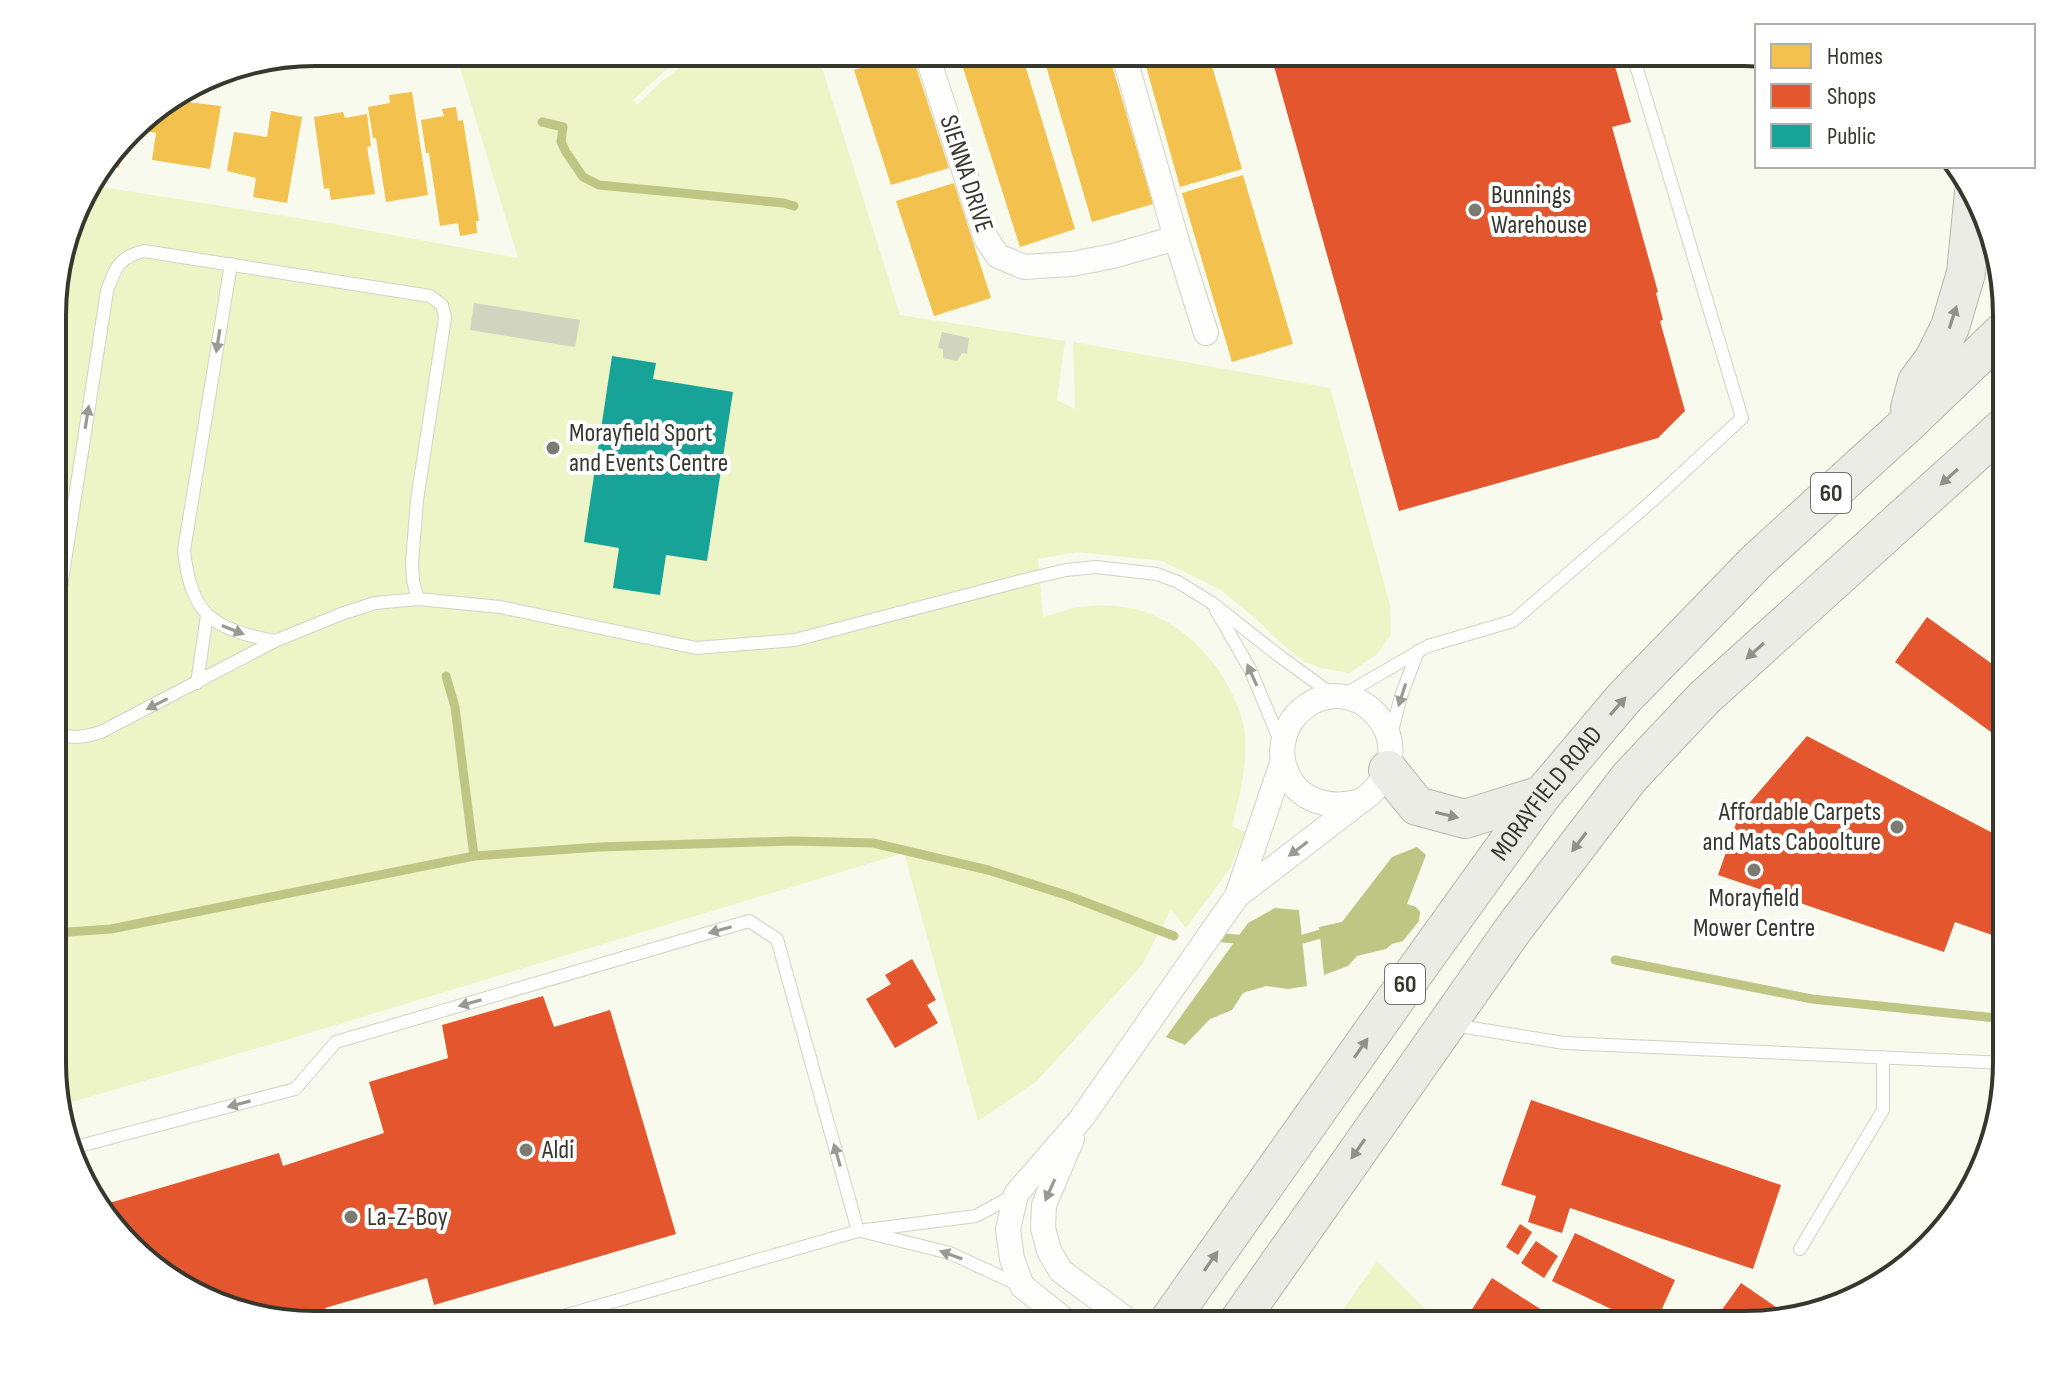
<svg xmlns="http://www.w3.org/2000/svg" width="2059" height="1377" font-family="'Sofia Sans Condensed',sans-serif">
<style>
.green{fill:#edf4c6}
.water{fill:#bdc683}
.homes{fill:#f2c14e}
.shops{fill:#e4572e}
.public{fill:#17a398}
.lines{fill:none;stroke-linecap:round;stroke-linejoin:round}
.stream{stroke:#bdc683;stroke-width:9}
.building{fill:#d1d4be}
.lane-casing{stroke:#d1d3c8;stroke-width:14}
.street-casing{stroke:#d1d3c8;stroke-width:26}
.primary-casing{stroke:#b5b7a9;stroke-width:40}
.lane{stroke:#fefefc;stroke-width:12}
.street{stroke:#fefefc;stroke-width:24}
.primary{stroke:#ebece6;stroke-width:38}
.oneway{fill:#90928a}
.oneway2{fill:#9a9a94}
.poi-dot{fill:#7a7b71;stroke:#fff;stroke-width:3}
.labels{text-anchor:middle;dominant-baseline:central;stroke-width:8;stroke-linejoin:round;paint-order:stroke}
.shield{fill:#fff;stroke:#72736c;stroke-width:2}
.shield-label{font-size:24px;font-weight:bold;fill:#36372d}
.street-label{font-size:26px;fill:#36372d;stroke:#fff}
.poi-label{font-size:26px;fill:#36372d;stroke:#fff;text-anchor:start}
.rim{fill:none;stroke:#36372d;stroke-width:4}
</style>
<rect width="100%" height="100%" fill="#f8faee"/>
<g class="green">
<path d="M492,52h198l-24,18 -33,30 4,5 25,-24 40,-29h115l83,263 165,26 -8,59 18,9 -2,-67 257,46 60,217 1,30 -15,20 -27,18 -28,-5 -16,-6 -23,-18 -27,-26 -34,-28 -59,-29 -85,-9 -39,7 5,58c12,-3 24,-8 36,-10 60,-8 103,14 138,61 12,17 27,47 28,67 2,32 -5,61 -13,91l13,6 -14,35 -45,61 -15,-19 -29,56 -105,116 -59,40 -74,-268 -608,184 -238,69 -4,-10v-815l25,-83 10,-13 233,37 196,36 -60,-197z"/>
<polygon points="1377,1261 1441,1325 1333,1325"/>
</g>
<g class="water">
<polygon points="1417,847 1426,855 1407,904 1416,907 1420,912 1419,921 1403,941 1392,944 1386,949 1357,956 1348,966 1324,975 1319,927 1342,922 1392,857"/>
<polygon points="1275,908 1299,910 1307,986 1288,989 1266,986 1243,993 1232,1010 1210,1019 1185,1045 1166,1037 1248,923"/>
</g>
<g class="homes">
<polygon points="845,52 889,52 889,53 849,65"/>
<polygon points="911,52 949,168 891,185 854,70"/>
<polygon points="958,52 1021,52 1075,229 1020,247"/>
<polygon points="1042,52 1108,52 1153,204 1092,222"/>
<polygon points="1142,52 1208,52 1242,169 1180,187"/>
<polygon points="412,92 428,195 386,202 376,138 373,138 368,107 390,103 389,95"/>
<polygon points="170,100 221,106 210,169 152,160 156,133 142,131 144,116"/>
<polygon points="456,107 458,121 463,120 479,221 476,221 477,233 460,236 458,223 440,226 429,153 426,153 421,120 444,116 442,109"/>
<polygon points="271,111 302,117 287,203 253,197 256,178 227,171 234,132 267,137"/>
<polygon points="343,112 345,118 367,114 371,146 367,147 375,194 331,200 329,188 324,189 314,117"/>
<polygon points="123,141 119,168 104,166"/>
<polygon points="1243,175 1293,344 1232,362 1182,193"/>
<polygon points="954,183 991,298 934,316 896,201"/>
</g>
<g class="shops">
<polygon points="1270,52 1611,52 1631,122 1612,127 1658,292 1656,293 1663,320 1660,321 1685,411 1658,438 1399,511"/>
<polygon points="1927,617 2006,674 2006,743 1895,662"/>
<polygon points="1807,736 2006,840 2006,940 1955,922 1944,952 1718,875 1739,815"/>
<polygon points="912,959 936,1000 927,1005 938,1023 895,1048 866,999 891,984 885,975"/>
<polygon points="543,996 554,1027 610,1010 676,1234 434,1305 427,1278 325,1308 329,1321 315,1325 231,1311 169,1280 99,1206 279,1153 283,1166 384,1133 369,1082 448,1058 442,1025"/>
<polygon points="1531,1100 1781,1185 1753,1269 1570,1208 1562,1233 1528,1222 1536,1196 1501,1185"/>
<polygon points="1520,1224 1532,1232 1518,1255 1506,1247"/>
<polygon points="1575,1233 1675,1280 1655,1324 1645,1325 1552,1281"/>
<polygon points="1536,1241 1558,1256 1544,1278 1521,1263"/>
<polygon points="1492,1278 1565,1325 1467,1325 1464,1322"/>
<polygon points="1741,1283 1789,1316 1761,1324 1712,1324"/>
</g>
<polygon class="public" points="612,356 656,363 653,379 733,392 707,561 666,555 660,595 613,588 619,548 584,542"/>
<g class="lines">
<g class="stream">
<polyline points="542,122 563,127 561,142 566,152 583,177 599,185 784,203 794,206"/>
<polyline points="446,676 455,707 474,856"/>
<polyline points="54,933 111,929 474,856 599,847 792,841 873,843 988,870 1069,896 1174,936"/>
<polyline points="1223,938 1248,940"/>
<polyline points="1290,943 1330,931"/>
<polyline points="1615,960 1812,999 2006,1019"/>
</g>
</g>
<g class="building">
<polygon points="474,303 580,320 575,347 470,330"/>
<polygon points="942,332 969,338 967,354 962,353 957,361 943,358 943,349 938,348"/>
</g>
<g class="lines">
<g class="lane-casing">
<g id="lane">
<path d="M231,264l-47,286c7,66 29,79 91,91"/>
<polyline points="1216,610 1251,671 1280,741"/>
<path d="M54,632l53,-341c8,-23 12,-34 37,-40l286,45 12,9 3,13 -28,182 -5,63 1,18 5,18"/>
<polyline points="197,683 207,615"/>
<polyline points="1342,696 1428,646 1513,621 1651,502 1742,418 1632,52"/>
<path d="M54,730l2,4c17,5 29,3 45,-2l174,-91 66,-27 34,-11 43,-4 82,8 196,41 99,-8 237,-62 34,-8 30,-3 61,7 21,8 34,21 66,52 55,40"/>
<polyline points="1391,735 1401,696 1418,651"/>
<polyline points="1453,1025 1564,1043 2006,1063"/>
<polyline points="2004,1063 2004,1086"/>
<polyline points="72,1148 295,1089 336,1042 749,921 777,939 858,1231"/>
<polyline points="865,1232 950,1253 1021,1286"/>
<polyline points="1800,1249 1883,1110 1883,1057"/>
<polyline points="532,1325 858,1231 976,1216 1016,1194"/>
</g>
</g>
<g class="street-casing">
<g id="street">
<polyline points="926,52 986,238 998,256 1024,267 1072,264 1113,256 1176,238"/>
<polyline points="1123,52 1176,238 1206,333"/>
<path d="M1237,896l133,-102c58,-54 -20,-134 -73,-80 -11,12 -17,30 -14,46 7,38 41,50 75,42"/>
<polyline points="1072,1139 1044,1205 1043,1228 1049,1251 1061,1271 1134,1325"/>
<polyline points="1071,1325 1022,1286 1012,1259 1008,1229 1016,1194 1081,1119 1237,896 1283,760"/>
</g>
</g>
<g class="primary-casing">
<g id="primary">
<polyline points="1910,408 1917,382 1934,359 1950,327 1966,273 1974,192"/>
<polyline points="1388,770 1417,806 1465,819 1542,795"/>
<path id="s1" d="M1166,1325l248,-352 128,-178 82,-97 133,-137 149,-136 100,-96"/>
<polyline points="1236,1325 1515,927 1629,778 1704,698 2006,425"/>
</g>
</g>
<use href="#lane" class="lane"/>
<use href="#street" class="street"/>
<use href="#primary" class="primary"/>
</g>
<defs><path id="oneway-solid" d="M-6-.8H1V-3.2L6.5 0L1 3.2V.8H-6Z" transform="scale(2)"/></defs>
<g class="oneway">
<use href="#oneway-solid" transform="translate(1953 317) rotate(-72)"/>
<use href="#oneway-solid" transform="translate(1949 477) rotate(138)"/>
<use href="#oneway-solid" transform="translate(1755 651) rotate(138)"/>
<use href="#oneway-solid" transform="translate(1618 706) rotate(-49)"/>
<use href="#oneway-solid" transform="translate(1447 815) rotate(13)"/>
<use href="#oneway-solid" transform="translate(1579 842) rotate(127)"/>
<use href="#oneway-solid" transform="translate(1361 1048) rotate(-55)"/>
<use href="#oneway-solid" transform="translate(1358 1149) rotate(125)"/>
<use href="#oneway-solid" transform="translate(1211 1261) rotate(-55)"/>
</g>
<g class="oneway2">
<use href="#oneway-solid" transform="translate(218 341) rotate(99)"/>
<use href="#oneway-solid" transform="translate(87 417) rotate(-81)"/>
<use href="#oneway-solid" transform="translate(233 630) rotate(22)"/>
<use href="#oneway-solid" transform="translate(1252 675) rotate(-114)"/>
<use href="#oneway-solid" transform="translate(1402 695) rotate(108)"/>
<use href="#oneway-solid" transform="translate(157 704) rotate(153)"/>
<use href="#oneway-solid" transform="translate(1298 849) rotate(143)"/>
<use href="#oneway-solid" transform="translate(720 930) rotate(164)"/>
<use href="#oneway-solid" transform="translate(470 1003) rotate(164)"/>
<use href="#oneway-solid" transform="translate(239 1104) rotate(165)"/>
<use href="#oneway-solid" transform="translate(837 1155) rotate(-106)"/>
<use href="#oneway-solid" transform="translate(1050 1190) rotate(114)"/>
<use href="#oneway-solid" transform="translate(951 1255) rotate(-160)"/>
</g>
<g class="poi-dot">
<circle cx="1475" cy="210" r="8"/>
<circle cx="553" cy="448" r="8"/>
<circle cx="1897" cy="827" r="8"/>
<circle cx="1754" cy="870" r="8"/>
<circle cx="526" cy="1150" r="8"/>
<circle cx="351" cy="1217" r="8"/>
</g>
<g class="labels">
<g class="shield">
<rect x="1811" y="473" width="40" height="40" rx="6"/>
<rect x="1385" y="964" width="40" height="40" rx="6"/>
</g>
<g class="shield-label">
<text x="1831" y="493">60</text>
<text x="1405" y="984">60</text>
</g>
<g class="street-label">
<text transform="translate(966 174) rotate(72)">SIENNA DRIVE</text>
<text stroke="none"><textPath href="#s1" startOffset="654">MORAYFIELD ROAD</textPath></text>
</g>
<g class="poi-label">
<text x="1491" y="195">Bunnings<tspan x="1491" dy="30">Warehouse</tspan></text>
<text x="569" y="433">Morayfield Sport<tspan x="569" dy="30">and Events Centre</tspan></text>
<text x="1881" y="812" text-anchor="end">Affordable Carpets<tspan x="1881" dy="30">and Mats Caboolture</tspan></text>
<text x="1754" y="898" text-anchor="middle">Morayfield<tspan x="1754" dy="30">Mower Centre</tspan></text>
<text x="542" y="1150">Aldi</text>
<text x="367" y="1217">La-Z-Boy</text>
</g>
</g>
<path d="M0 0H2059V1377H0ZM315 66H1744A249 249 0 0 1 1993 315V1062A249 249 0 0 1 1744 1311H315A249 249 0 0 1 66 1062V315A249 249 0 0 1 315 66Z" fill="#fff" fill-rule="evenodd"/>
<path class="rim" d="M315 66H1744A249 249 0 0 1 1993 315V1062A249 249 0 0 1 1744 1311H315A249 249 0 0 1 66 1062V315A249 249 0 0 1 315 66Z"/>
<rect x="1755" y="24" width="280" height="144" fill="#ffffff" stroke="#afafab" stroke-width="2"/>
<rect x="1771" y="44" width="40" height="24" fill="#f2c14e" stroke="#afafab" stroke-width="2"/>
<text x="1827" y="64" font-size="24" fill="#36372d">Homes</text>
<rect x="1771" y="84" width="40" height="24" fill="#e4572e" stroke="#afafab" stroke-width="2"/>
<text x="1827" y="104" font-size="24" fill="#36372d">Shops</text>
<rect x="1771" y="124" width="40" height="24" fill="#17a398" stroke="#afafab" stroke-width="2"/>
<text x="1827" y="144" font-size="24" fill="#36372d">Public</text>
</svg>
